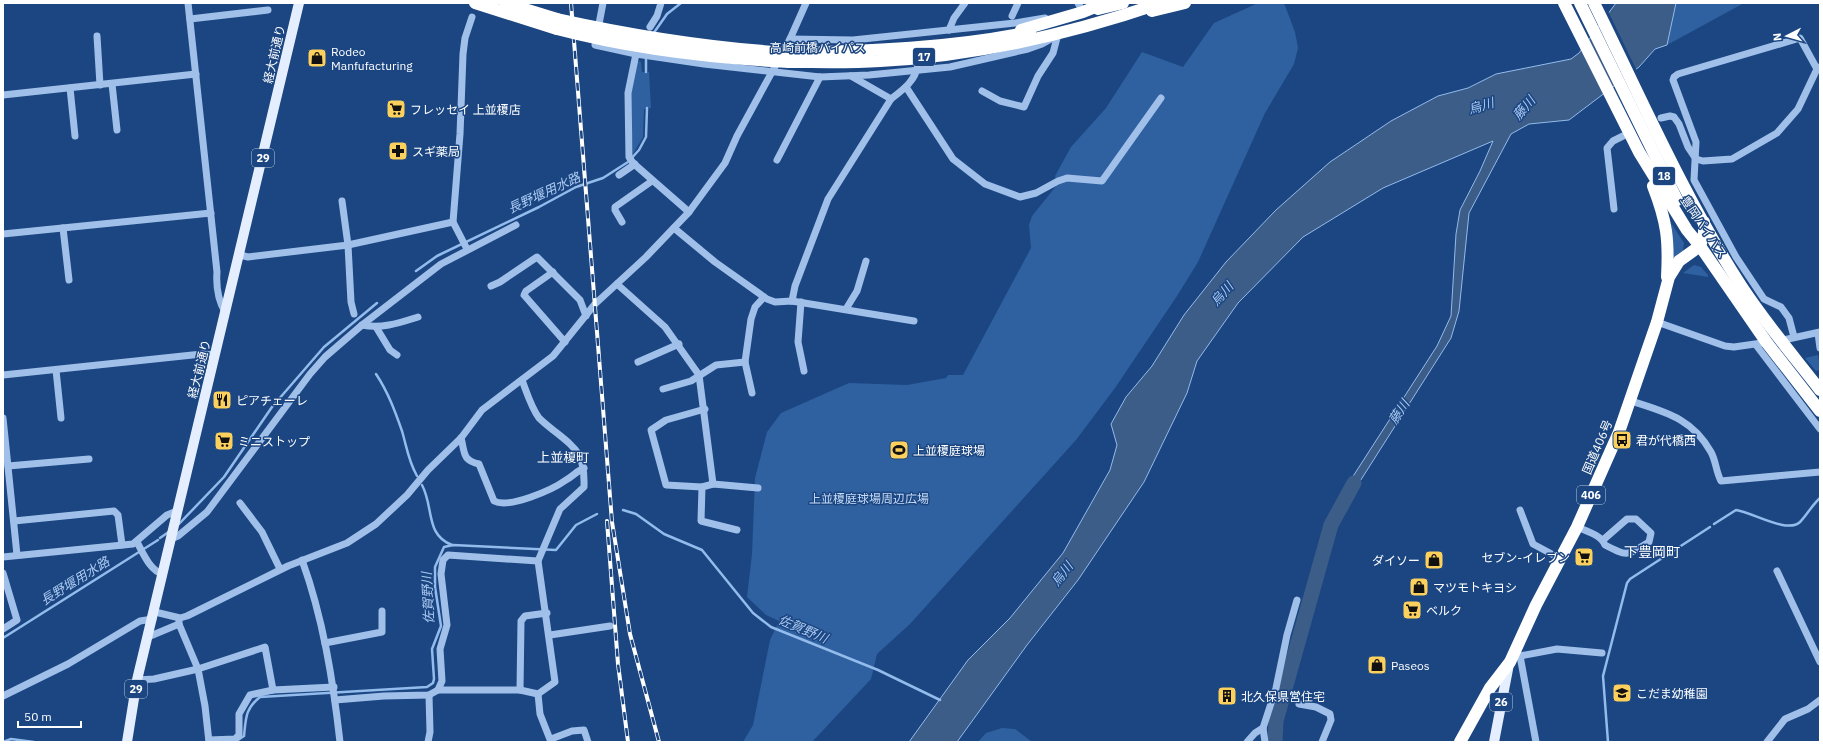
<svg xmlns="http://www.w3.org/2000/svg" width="1823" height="745" font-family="'IBM Plex Sans','Noto Sans JP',sans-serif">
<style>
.green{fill:#2f60a0}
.water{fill:#3d5d89;stroke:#93bbec}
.pier{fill:#1b4682}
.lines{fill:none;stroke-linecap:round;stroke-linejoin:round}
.stream{stroke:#93bbec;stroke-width:2.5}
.river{stroke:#3d5d89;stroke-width:15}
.minor{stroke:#a0c0ea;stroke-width:7}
.major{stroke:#e4eefe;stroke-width:10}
.highway{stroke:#fff;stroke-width:12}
.rail-casing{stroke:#fff;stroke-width:4}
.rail{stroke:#1b4682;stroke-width:2.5;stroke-dasharray:8;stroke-linecap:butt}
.highway-bridge{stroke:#fff;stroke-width:12}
.labels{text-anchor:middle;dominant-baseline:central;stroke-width:3;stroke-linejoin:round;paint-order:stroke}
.shield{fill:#1b4682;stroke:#bbc8da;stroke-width:1}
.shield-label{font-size:11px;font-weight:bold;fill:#fff}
.street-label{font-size:12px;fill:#fff;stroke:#1b4682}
.poi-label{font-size:12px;fill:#fff;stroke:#1b4682;text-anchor:start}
.park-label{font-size:12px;fill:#c5dbf8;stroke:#1b4682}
.water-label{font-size:13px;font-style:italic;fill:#abcaf2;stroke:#1b4682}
.neighbourhood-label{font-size:13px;fill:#fff;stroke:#1b4682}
.quarter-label{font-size:14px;fill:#fff;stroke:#1b4682}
</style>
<rect width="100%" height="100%" fill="#1b4682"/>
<g class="green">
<polygon points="1258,3 1284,3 1295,32 1298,48 1294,64 1265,113 1198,262 1177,296 1115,388 1076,440 910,624 877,654 871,679 812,742 743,742 753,725 770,640 779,621 766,615 747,597 752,554 755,478 767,432 781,413 849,383 907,385 946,378 948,375 963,375 1031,248 1029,225 1032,216 1057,185 1055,176 1071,147 1106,108 1142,52 1183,67 1214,23"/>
<polygon points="1676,3 1744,3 1667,45"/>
<polygon points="639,61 641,62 642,72 649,72 651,108 644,109 643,137 633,154 630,98 636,62"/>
<polygon points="1671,223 1684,243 1683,251 1672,260"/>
<polygon points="1694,265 1701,267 1708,275 1708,277 1683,273"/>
<polygon points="1818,355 1820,370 1816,371 1805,358"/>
<polygon points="1002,728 1015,729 1032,742 978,742 986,733"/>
</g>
<polygon class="water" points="1616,3 1676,3 1667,45 1655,49 1639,67 1569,120 1529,124 1511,134 1469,213 1459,311 1451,338 1350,497 1343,500 1350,481 1437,346 1451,316 1456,234 1460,210 1480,171 1493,141 1383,188 1303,237 1238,303 1197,361 1187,393 1144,482 1078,580 1027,645 957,742 909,742 968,660 1010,618 1063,553 1110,470 1117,445 1111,424 1126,397 1152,366 1184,315 1226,262 1276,210 1330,162 1391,121 1438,96 1468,88 1496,74 1571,59 1579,53"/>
<polygon class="pier" points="1608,11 1637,71 1624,81 1599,23"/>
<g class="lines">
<g class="stream">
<polyline points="653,34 667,14 681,3"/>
<polyline points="646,72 646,56"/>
<polyline points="416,271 437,256 539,207 576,187 603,178 628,162 639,150 646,137 647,108"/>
<path d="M376,374c12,18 19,37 26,57 5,17 6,29 15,45"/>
<path d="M422,485c12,22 3,50 30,60"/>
<polyline points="623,510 636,514 664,534 702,550 753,613 771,627 878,670 940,700"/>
<path d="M1714,524l22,-14c16,2 51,24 64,12 7,-7 12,-17 20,-24"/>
<polyline points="177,526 224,477 272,407 324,347 377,303"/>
<polyline points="160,538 170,531"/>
<polyline points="3,638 158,540"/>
<polyline points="3,742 11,739 34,742"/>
<path d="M235,742l9,-6c2,-18 1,-27 16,-39l167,-10 6,-4 1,-4 -2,-30 9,-23 -6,-39v-20l9,-20 9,-2 103,5 20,-25 21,-11"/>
<polyline points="1608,742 1603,676 1627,583 1630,579 1710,527"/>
</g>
<polyline class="river" points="1275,742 1276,721 1331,525 1354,483"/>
<g class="minor">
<path d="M188,3l29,269c-1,14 1,28 8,40"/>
<polyline points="603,3 595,45 636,54"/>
<polyline points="1078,3 1083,12 1079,12"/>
<polyline points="1012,16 1018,3"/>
<polyline points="190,19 268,10"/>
<polyline points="650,27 657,16 661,3"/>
<polyline points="949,30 954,18 965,3"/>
<polyline points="97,36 100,85"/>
<polyline points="790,39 853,40 1015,23 1045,18"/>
<path d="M851,76l40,23c13,-10 24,-18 27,-34"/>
<polyline points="112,84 117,130"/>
<polyline points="906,87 953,159 985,184 1020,197 1036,193 1058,181 1067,178 1102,181 1161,98"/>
<polyline points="70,88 75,136"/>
<polyline points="982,91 1000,101 1024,107 1038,76 1053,53 1058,34"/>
<polyline points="3,95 196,74"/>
<polyline points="1661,118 1670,116 1674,117 1679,124 1688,147 1696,159 1703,161 1732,159 1777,133 1798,109 1817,69 1820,67"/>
<polyline points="777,160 820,77"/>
<polyline points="619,175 635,164"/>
<polyline points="342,201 348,245 351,302 354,314"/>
<polyline points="1614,209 1607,148 1613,141 1623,136"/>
<polyline points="689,212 633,163 629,157 628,93 636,54 704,64 820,77 869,75 950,67 1028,49 1042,44 1051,39"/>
<polyline points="622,222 615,210 615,207 652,181"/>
<polyline points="63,228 69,280"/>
<polyline points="674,228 715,262 767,299 775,302 792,301 914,321"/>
<polyline points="3,234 211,213"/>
<polyline points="467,249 453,222 460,134 463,54 465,38 472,17"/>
<polyline points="240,255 248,257 348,245 453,222"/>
<polyline points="553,272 526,291 524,295 565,342"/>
<polyline points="617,284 665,327 699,375 713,484"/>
<polyline points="491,286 500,282 537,257 580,300 586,316"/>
<polyline points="792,301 795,286 828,199 891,99"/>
<polyline points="801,302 798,342 804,371"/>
<polyline points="846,309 857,291 866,261"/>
<polyline points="1657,322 1725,346 1734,347 1769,342"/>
<path d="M362,325c20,4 37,-2 56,-8"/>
<polyline points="376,327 390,350 397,355"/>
<polyline points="1818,333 1820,348"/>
<polyline points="1794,337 1789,318 1781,307 1764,299 1736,257 1694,180 1696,142 1673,80 1674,77 1678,74 1800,38 1817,69"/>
<polyline points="1779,341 1820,332"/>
<polyline points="1756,345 1820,429"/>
<polyline points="638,362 679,344"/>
<polyline points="56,370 61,418"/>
<polyline points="3,375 202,354 215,355"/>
<polyline points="663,389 691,381 716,365 745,362"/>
<polyline points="752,393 745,362 751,319 755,307 764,297"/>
<path d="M1631,401c34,11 61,17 80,51 5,9 5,20 10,29l99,-9"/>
<polyline points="705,409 666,420 651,430 666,485 702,487 713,484 758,488"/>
<polyline points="3,418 17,555"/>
<path d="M461,438c4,15 1,22 18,26l15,37c15,8 58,-11 72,-21 7,-4 11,-9 18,-12"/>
<polyline points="8,466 89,459"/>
<polyline points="702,487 701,521 737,530"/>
<polyline points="240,503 262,532 280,569"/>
<polyline points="1520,510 1533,544 1561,559"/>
<polyline points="14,521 114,511 118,515 122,545"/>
<path d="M1577,527c9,4 24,8 28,18 23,12 22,11 44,-3l2,-9 -15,-14h-9l-24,21"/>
<polyline points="171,539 178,536 207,512 310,374 325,357 362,325 441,264 516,225"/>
<path d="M137,542c6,11 13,29 26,32"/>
<polyline points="3,557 133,544 167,515 177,511"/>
<path d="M302,560c21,58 31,120 38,182"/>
<polyline points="1777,571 1820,662"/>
<polyline points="3,573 17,620 3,629"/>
<polyline points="155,612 180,618 187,616 288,566 347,543 376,524 407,495 428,470 461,438 482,410 553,356 595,304 646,257 689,212 725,163 737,136 790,39 806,3"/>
<polyline points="179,624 198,669 205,706 209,742"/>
<polyline points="550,635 610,626"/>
<polyline points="148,637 179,624 179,620"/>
<polyline points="325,643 382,632 382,611"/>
<polyline points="1514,652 1520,656 1536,742"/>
<polyline points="1520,656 1557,649 1602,653"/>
<polyline points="137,680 154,679 198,669 265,647 273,690"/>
<polyline points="438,690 520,690 538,694 555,682 538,561"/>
<polyline points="520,690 521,621 525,616 547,613"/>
<polyline points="538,694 540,714 551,742"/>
<polyline points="3,696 68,664 140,621 153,619"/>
<path d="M335,700l49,-4 45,-1 9,-5 4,-9 -2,-32 7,-24 -6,-51 2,-14 5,-5 90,6 22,-52 24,-22c1,-33 -7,-38 -31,-57 -5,-4 -10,-8 -14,-12 -8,-11 -12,-25 -17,-38"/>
<polyline points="1299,704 1316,707 1330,714 1331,720 1322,742"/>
<polyline points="551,739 572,731 584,730 588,742"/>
<polyline points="209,740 235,739 239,735 239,714 250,695 273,690 334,687"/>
<polyline points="428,742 430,732 429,695"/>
<polyline points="1247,742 1255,733 1263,728"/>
<polyline points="1265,742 1263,728 1276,688 1287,635 1297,600"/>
<polyline points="1767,742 1785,719 1808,709 1820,700"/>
</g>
<g class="major">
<polyline points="127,742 137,680 299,3"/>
<polyline points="1494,742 1509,664"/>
</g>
<g class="highway">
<polyline points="475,3 557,29"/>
<polyline points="505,3 557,19"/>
<polyline points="1564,3 1639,152 1687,230 1700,246 1767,343 1820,411"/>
<polyline points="1580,3 1677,200"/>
<path d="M1594,3c46,93 88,190 144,278 24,38 54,73 82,109"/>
<polyline points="1098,9 1123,3"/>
<polyline points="1152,11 1185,3"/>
<polyline points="1021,30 1083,12 1105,3"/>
<path d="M790,53c80,-2 161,-5 240,-21"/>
<path d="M789,62c30,0 61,1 91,-1 96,-5 190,-27 281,-58"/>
<path d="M1653,186c14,36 16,54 14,91"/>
<polyline points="1460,742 1490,688 1510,662 1536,605 1577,527 1619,432 1657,322 1669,277 1679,261 1700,246 1704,233 1704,222"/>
</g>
<g class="rail-casing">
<g id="rail">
<polyline points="571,3 612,522 630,634 659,742"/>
<polyline points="607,521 618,664 628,742"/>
</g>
</g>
<use href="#rail" class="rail"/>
<g class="highway-bridge">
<path d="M557,19c77,17 154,29 233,34"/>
<path d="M557,29c76,20 153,29 232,33"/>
</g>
</g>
<defs>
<g id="shop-square" transform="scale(1)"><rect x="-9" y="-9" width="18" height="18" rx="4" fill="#fbd05d" stroke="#1b4682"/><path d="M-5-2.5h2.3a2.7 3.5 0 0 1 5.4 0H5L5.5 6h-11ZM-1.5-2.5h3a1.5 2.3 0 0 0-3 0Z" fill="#111"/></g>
<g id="supermarket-square" transform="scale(1)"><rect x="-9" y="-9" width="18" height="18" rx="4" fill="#fbd05d" stroke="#1b4682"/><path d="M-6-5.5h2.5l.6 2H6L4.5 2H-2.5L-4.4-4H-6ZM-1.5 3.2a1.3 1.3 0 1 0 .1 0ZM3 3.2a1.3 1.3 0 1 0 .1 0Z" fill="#111"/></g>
<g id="pharmacy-square" transform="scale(1)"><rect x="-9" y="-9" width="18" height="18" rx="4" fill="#fbd05d" stroke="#1b4682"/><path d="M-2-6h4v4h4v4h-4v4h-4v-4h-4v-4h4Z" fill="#111"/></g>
<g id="restaurant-square" transform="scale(1)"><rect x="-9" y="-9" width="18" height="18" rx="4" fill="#fbd05d" stroke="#1b4682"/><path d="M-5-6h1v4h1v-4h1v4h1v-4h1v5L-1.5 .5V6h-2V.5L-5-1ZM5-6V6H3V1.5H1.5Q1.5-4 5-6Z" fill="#111"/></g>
<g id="bus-square" transform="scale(1)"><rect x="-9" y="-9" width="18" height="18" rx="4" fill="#fbd05d" stroke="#1b4682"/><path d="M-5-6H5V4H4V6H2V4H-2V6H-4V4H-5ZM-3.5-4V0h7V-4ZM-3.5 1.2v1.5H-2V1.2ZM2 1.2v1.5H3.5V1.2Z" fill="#111"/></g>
<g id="stadium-square" transform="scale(1)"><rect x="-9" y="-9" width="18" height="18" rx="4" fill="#fbd05d" stroke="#1b4682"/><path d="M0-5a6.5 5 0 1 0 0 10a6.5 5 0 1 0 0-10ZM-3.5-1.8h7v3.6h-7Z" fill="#111"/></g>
<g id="school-square" transform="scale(1)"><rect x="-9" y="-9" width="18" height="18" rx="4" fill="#fbd05d" stroke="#1b4682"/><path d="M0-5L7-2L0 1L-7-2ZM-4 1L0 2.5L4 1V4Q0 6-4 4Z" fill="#111"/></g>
<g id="building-square" transform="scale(1)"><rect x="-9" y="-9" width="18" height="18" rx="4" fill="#fbd05d" stroke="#1b4682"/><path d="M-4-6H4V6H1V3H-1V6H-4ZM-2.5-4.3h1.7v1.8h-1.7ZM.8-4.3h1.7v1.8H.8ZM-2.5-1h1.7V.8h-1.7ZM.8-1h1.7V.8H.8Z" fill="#111"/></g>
</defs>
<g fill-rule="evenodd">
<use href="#shop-square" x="317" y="58"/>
<use href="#supermarket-square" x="396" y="109"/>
<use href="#pharmacy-square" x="398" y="151"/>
<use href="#restaurant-square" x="222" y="400"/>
<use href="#bus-square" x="1622" y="440"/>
<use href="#supermarket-square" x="224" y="441"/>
<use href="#stadium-square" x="899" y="450"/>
<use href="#supermarket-square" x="1584" y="557"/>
<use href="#shop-square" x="1434" y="560"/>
<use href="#shop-square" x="1419" y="587"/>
<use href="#supermarket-square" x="1412" y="610"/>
<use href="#shop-square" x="1377" y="665"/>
<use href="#school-square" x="1622" y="693"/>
<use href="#building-square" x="1227" y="696"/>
</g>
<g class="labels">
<g class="shield">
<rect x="913" y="48" width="22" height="18" rx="3"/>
<rect x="252" y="149" width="22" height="18" rx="3"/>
<rect x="1653" y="167" width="22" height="18" rx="3"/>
<rect x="1577" y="486" width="28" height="18" rx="3"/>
<rect x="125" y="680" width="22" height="18" rx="3"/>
<rect x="1490" y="693" width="22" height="18" rx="3"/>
</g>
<g class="shield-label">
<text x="924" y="57">17</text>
<text x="263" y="158">29</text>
<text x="1664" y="176">18</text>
<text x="1591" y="495">406</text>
<text x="136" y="689">29</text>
<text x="1501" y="702">26</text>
</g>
<g class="street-label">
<text x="818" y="47">高崎前橋バイパス</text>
<text transform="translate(274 54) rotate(-77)">経大前通り</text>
<text transform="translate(1704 227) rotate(56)">豊岡バイパス</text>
<text transform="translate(199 369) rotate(-76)">経大前通り</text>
<text transform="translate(1597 447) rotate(-67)">国道406号</text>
</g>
<g class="poi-label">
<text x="331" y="51">Rodeo<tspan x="331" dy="14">Manfufacturing</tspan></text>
<text x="410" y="109">フレッセイ 上並榎店</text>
<text x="412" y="151">スギ薬局</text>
<text x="236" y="400">ピアチェーレ</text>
<text x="1636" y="440">君が代橋西</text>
<text x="238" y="441">ミニストップ</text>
<text x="913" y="450">上並榎庭球場</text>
<text x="1570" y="557" text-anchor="end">セブン-イレブン</text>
<text x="1420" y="560" text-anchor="end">ダイソー</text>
<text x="1433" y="587">マツモトキヨシ</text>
<text x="1426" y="610">ベルク</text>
<text x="1391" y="665">Paseos</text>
<text x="1636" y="693">こだま幼稚園</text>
<text x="1241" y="696">北久保県営住宅</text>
</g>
<g class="park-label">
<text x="869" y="498">上並榎庭球場周辺広場</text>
</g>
<g class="water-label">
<text transform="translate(1481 106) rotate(-16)">烏川</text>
<text transform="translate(1524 108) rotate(-50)">藤川</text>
<text transform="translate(544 193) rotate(-25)">長野堰用水路</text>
<text transform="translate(1222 294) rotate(-49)">烏川</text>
<text transform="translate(1399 412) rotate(-57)">藤川</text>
<text transform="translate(1062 574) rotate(-52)">烏川</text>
<text transform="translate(75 581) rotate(-32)">長野堰用水路</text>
<text transform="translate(428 598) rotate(-93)">佐賀野川</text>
<text transform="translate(803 629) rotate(23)">佐賀野川</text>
</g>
<g class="neighbourhood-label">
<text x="563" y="457">上並榎町</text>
</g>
<g class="quarter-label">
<text x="1652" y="552">下豊岡町</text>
</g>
</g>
<rect width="1823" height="745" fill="none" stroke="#ffffff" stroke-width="8"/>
<g transform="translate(1787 36) rotate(264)" stroke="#1b4682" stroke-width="3" paint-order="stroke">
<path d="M0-3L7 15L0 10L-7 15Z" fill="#ffffff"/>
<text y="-6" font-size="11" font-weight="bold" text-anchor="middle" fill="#ffffff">N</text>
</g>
<path d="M18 721v6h63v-6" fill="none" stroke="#ffffff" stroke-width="2"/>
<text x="24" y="721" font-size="12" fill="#ffffff" stroke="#1b4682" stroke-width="3" paint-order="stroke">50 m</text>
</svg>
